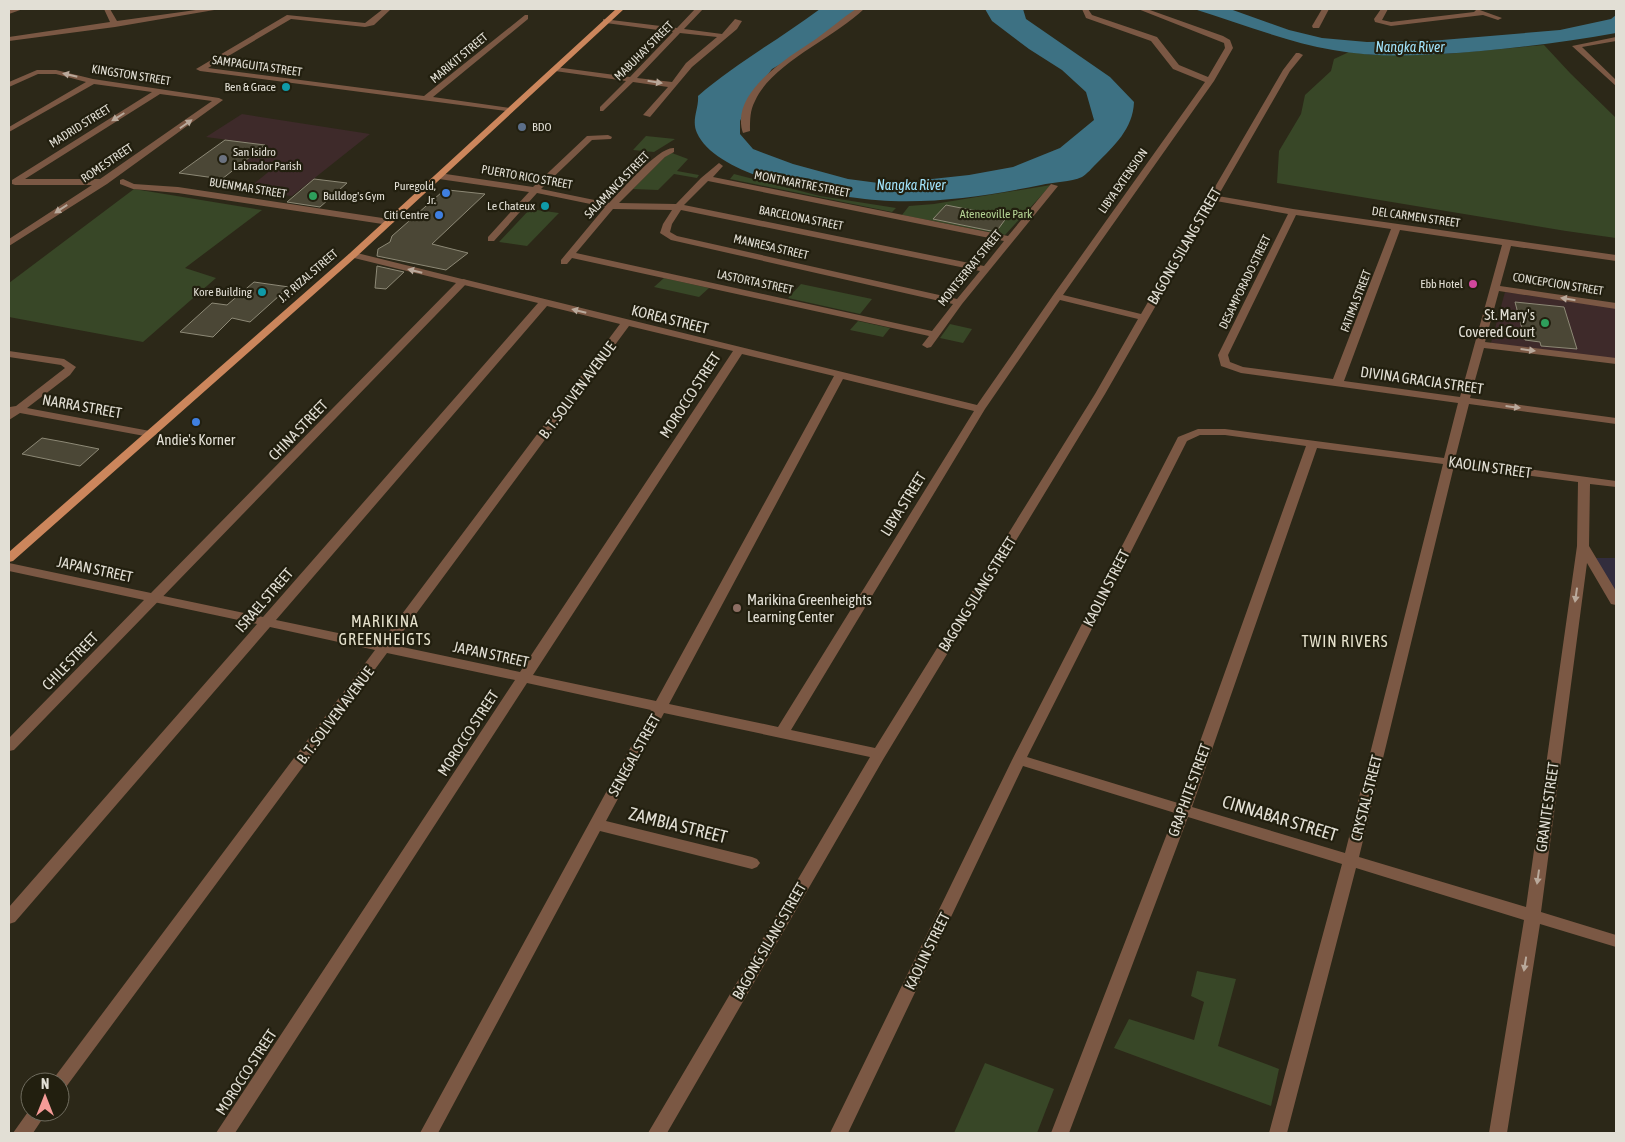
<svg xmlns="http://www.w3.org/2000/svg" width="1625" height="1142" font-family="'Asap Condensed',sans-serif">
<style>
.industrial{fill:#322d3d}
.education{fill:#3e2a2a}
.green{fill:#384727}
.water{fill:#3d7183}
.building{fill:#4b4736;stroke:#8d8976}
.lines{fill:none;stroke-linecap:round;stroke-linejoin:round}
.minor{fill:#7b5844;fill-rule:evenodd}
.tertiary{fill:#7b5844;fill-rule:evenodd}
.primary{fill:#cc865c;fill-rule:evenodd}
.oneway{fill:#b9a99b}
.culture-dot{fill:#0f9aa8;stroke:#221f0f;stroke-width:2}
.service-dot{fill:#5c6f8a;stroke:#221f0f;stroke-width:2}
.worship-dot{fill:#6b7280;stroke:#221f0f;stroke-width:2}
.shop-dot{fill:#3f7fe0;stroke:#221f0f;stroke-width:2}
.leisure-dot{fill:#2e9e5b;stroke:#221f0f;stroke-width:2}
.hotel-dot{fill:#d1479c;stroke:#221f0f;stroke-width:2}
.education-dot{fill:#8d6e63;stroke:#221f0f;stroke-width:2}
.labels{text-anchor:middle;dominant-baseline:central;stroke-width:4.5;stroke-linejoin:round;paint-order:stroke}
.far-street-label{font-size:12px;fill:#e2dfd5;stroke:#221f0f}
.far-poi-label{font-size:12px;fill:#e2dfd5;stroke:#221f0f;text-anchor:end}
.far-park-label{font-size:12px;fill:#b5d595;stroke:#221f0f}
.far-water-label{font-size:14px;font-style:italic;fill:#a1e3fb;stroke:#221f0f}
.street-label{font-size:15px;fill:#e2dfd5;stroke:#221f0f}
.poi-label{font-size:15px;fill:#e2dfd5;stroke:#221f0f;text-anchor:end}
.neighbourhood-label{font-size:16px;letter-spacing:1px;fill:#e5e1cc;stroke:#221f0f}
.near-street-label{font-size:18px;fill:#e2dfd5;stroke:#221f0f}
</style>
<rect width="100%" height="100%" fill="#2c2818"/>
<polygon class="industrial" points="1595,558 1616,558 1616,594"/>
<g class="education">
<polygon points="242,114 370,134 292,196 245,191 272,169 242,164 266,145 206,137"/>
<polygon points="1505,292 1616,308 1616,360 1491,343"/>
</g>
<g class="green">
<polygon points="1544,45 1570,73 1616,118 1616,238 1566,231 1277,183 1279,151 1301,114 1305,95 1331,71 1334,59 1349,52 1372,55 1446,54"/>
<polygon points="646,136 675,139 654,152 633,150"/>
<polygon points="672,153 688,159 677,171 699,175 697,178 674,174 658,190 633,189 666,156"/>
<polygon points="734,174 820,196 896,208 892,212 730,179"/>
<polygon points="1051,185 1005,235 902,215 909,206 934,204"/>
<polygon points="134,189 262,210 185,268 216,278 143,342 9,317 9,283"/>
<polygon points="530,209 559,213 527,246 499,242"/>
<polygon points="664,278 709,288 699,297 654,287"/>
<polygon points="801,284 872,299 860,314 788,298"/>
<polygon points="858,321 890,328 883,337 850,330"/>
<polygon points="950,324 972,329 963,343 940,338"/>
<polygon points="1197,971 1236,979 1218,1046 1279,1069 1271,1106 1114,1048 1129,1019 1194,1040 1204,1002 1191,996"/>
<polygon points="985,1063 1054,1089 1037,1133 954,1133"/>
</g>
<g class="water">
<path d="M820,9h40l-13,13 -38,26 -37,21 -19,25 -13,27v13l13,15 40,15 55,15 38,5 83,-9 44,-8 47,-19 34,-28 -8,-28 -24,-22 -33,-21 -37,-28 -7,-12h38l3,10 84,58 24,25c-1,27 -20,44 -38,62 -4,4 -9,10 -14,13 -11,5 -29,5 -41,8 -49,10 -100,18 -150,16 -49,-2 -172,-20 -194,-68 -6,-13 2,-24 1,-37 38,-33 82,-57 122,-87z"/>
<path d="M1194,9h36l59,21 33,8 45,4 63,-1 130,-11 51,-11 5,-4v18c-45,8 -90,14 -135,18 -49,4 -100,8 -148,-1 -47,-8 -93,-27 -139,-41z"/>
</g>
<g class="building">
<polygon points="225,140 265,145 222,179 179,173"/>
<polygon points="314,179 347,183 320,207 287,202"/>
<polygon points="448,190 485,194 432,244 468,253 446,270 377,256 378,249 390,242 392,236 442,192"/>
<polygon points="946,205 1007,217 996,232 933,219"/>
<polygon points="377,266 404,272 386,289 375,288"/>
<polygon points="254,282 289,287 250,322 232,318 213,337 180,332 212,303 227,305"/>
<polygon points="1515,302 1564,307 1577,349 1541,346 1540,342 1525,340"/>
<polygon points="42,438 64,442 99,449 80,466 22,454"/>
</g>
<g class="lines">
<g class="minor">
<polygon points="12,9 23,9 9,14 9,10"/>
<polygon points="104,9 110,9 117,21 203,9 220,9 115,27 9,41 9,37 110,22"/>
<polygon points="383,9 391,9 374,25 365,27 291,19 208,68 424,96 525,15 528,15 528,19 433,97 510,108 513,108 513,112 200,71 196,69 287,15 365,23"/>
<path d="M695,9h8l-19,20 38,5 13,-15 7,2 -5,8 -45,38 -42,50 -7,-2 25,-28 -35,-5 -30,29h-3v-4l26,-26 -71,-10 -4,-2 4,-2 75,10 43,-45 -67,-9h-3v-4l74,9zM680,33l37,4 -31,26 -14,19 -35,-4z"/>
<path d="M856,9h8c-30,29 -92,54 -109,92 -5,9 -5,19 -5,30l-7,2c-14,-41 46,-76 73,-94 14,-10 26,-21 40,-30z"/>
<path d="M1082,9h6l4,6 65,22 22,28 29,12 17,-29 -1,-5 -86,-34h9l76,27 7,4 3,8 -19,33 -151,214 78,19 142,-244 13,-17h3l4,2 -13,16 -72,125 75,13 323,46v6l-105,-15 -11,40 116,17v6l-117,-18 -14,51 131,16v6l-132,-16 -14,50 146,20v6l-147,-20 -14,55 161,22v6l-26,-3 -1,62 27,45v14l-5,-1 -24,-41 -46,349 75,23v12l-76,-23 -33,209h-18l35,-213 -168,-52 -69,265h-18l73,-269 -154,-47 -119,316h-18l124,-320 -152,-47 -175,367h-18l182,-373 166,-323 20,-8h27l219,29 14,-55 -217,-30 -20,-7 -3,-11 70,-141 -72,-13 -111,193 -221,364 -217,375h-19l222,-376 -206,-44 -58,108 146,36 5,2 3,4 -3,4 -5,2 -152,-38 -162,302h-18l231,-423 -124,-27 -292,450h-19l299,-453 -128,-27 -321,434 -6,3v-8h-9l324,-432 -105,-23 -255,295 -6,2v-17l248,-283 -108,-23 -1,-3 1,-3 5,-1 109,23 275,-314 -78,-19 -2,-2 5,-3 514,126 77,-111 151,-212 -32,-13 -22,-28 -65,-23zM1296,215l95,14 -58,150 -90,-12 -13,-5 -2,-7zM1400,230l102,15 -42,152 -116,-16zM1060,300l78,19 -43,75 -220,354 -84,-18 194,-321zM547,306l73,18 -239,318 -105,-22zM629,326l104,25 -213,321 -127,-27zM742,354l92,22 -178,325 -123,-26zM843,379l131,32 -196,316 -109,-23zM1200,435h25l81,11 -128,357 -151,-46 160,-316zM1317,448l126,16 -98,389 -153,-46zM1454,466l124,16 -1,64 -51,361 -167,-50z"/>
<polygon points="1322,9 1329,9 1319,28 1313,28 1312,26"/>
<polygon points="1381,9 1388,9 1382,20 1391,22 1474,12 1477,9 1502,18 1498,20 1483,15 1391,26 1375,22 1374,19"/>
<polygon points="1616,37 1616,41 1582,47 1616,80 1616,86 1572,46"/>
<path d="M37,70h19l37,9 126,19 4,2 -116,84 -98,62v-7l83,-54h-77l-3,-1v-4l140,-88 -58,-8 -85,48v-5l77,-45 -30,-8h-18l-29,13v-5zM160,94l52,7 -112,78h-75z"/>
<path d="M608,135l4,2 -1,2 -19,1 -51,49 68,14c12,-12 50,-57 65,-55v4l-9,5 -46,46 57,1 25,-26 18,-15 4,3 -10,11 295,59 43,-52 7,2 -96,118 -31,43 -4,1 -5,-3 7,-9 -357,-78 -5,6h-6v-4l44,-53 -68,-14 -43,48h-6v-4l41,-45 -90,-13 -4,-3 4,-3 94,14 54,-51zM708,181l296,60 -20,25 -300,-61zM613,209l59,1 -9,14 -3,9 11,7 282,64 -21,27 -356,-78zM681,210l299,61 -23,28 -280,-63 -7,-4 2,-8z"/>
<polygon points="123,179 134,184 178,187 389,219 394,222 389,225 178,193 133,189 120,184 120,180"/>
<polygon points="9,351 64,359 76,367 70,375 27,408 150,431 156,434 150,437 20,413 9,420 10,407 16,406 65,368 61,365 9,357"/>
<polygon points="30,1109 30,1112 47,1112 33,1133 13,1133"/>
</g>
<polygon class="tertiary" points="353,252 466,280 468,282 14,750 9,751 9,738 144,600 9,571 9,563 151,593 456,283 350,257 348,255"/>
<polygon class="primary" points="616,9 624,9 356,257 13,561 9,562 9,552 350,253"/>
</g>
<defs><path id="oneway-solid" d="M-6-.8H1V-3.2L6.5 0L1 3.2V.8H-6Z" transform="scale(1.25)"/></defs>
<g class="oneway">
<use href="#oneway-solid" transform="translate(70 75) rotate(-167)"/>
<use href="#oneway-solid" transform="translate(655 82) rotate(9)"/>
<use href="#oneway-solid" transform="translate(118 117) rotate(148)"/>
<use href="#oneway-solid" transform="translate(186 124) rotate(-35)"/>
<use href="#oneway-solid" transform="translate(61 209) rotate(147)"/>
<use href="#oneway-solid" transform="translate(415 271) rotate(-166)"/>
<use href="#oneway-solid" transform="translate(1568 299) rotate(-171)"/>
<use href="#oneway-solid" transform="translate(579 311) rotate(-166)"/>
<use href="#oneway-solid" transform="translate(1528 350) rotate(7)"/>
<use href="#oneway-solid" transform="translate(1513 407) rotate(7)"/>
<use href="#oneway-solid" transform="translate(1576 595) rotate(98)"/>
<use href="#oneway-solid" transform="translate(1538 877) rotate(98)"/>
<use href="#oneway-solid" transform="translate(1525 964) rotate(99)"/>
</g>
<g class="culture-dot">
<circle cx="286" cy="87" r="5"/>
<circle cx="545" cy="206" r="5"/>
<circle cx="262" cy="292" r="5"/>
</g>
<circle class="service-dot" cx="522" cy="127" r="5"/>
<circle class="worship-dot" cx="223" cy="159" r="5"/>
<g class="shop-dot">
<circle cx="446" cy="193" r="5"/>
<circle cx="439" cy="215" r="5"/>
<circle cx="196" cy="422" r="5"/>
</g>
<g class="leisure-dot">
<circle cx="313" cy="196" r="5"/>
<circle cx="1545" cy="323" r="5"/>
</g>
<circle class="hotel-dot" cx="1473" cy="284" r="5"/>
<circle class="education-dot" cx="737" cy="608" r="5"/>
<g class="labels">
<g class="far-street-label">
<text transform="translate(644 51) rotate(-45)">MABUHAY STREET</text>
<text transform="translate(459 58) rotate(-40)">MARIKIT STREET</text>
<text transform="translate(257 66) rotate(8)">SAMPAGUITA STREET</text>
<text transform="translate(131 75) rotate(9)">KINGSTON STREET</text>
<text transform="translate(80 126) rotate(-32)">MADRID STREET</text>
<text transform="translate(107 163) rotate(-34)">ROME STREET</text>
<text transform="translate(527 177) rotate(10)">PUERTO RICO STREET</text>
<text transform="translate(1123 181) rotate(-55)">LIBYA EXTENSION</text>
<text transform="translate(802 184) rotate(11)">MONTMARTRE STREET</text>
<text transform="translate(617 185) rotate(-46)">SALAMANCA STREET</text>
<text transform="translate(248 188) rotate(9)">BUENMAR STREET</text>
<text transform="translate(1416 217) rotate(8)">DEL CARMEN STREET</text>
<text transform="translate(801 218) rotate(11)">BARCELONA STREET</text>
<text transform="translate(771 247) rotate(13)">MANRESA STREET</text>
<text transform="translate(970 268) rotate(-51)">MONTSERRAT STREET</text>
<text transform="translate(308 276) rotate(-41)">J. P. RIZAL STREET</text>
<text transform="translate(755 282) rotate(12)">LASTORTA STREET</text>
<text transform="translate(1245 282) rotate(-64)">DESAMPORADO STREET</text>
<text transform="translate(1558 284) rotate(9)">CONCEPCION STREET</text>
<text transform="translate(1356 301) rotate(-69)">FATIMA STREET</text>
</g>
<g class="far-poi-label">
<text x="276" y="87">Ben &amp; Grace</text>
<text x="532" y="127" text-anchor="start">BDO</text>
<text x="233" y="152" text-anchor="start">San Isidro<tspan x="233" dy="14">Labrador Parish</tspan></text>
<text x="436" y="186">Puregold,<tspan x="436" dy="14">Jr.</tspan></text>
<text x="323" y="196" text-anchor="start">Bulldog's Gym</text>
<text x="535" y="206">Le Chateux</text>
<text x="429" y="215">Citi Centre</text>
<text x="1463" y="284">Ebb Hotel</text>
<text x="252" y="292">Kore Building</text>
</g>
<g class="far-park-label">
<text x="996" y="214">Ateneoville Park</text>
</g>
<g class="far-water-label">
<text x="1410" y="47">Nangka River</text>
<text x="911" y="185">Nangka River</text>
</g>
<g class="street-label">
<text transform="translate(1184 246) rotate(-60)">BAGONG SILANG STREET</text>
<text transform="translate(670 319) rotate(14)">KOREA STREET</text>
<text transform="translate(1422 380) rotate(8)">DIVINA GRACIA STREET</text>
<text transform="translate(577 390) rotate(-53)">B. T. SOLIVEN AVENUE</text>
<text transform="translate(690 395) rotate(-57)">MOROCCO STREET</text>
<text transform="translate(82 406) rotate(10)">NARRA STREET</text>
<text transform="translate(298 430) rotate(-46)">CHINA STREET</text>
<text transform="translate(1490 467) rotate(8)">KAOLIN STREET</text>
<text transform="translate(903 504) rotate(-58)">LIBYA STREET</text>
<text transform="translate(95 569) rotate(12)">JAPAN STREET</text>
<text transform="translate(1106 588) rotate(-63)">KAOLIN STREET</text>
<text transform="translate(977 594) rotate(-58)">BAGONG SILANG STREET</text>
<text transform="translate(264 600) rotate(-49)">ISRAEL STREET</text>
<text transform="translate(491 654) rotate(12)">JAPAN STREET</text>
<text transform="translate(70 661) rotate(-46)">CHILE STREET</text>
<text transform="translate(335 715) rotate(-53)">B. T. SOLIVEN AVENUE</text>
<text transform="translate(468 733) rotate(-57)">MOROCCO STREET</text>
<text transform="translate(634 755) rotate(-61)">SENEGAL STREET</text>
<text transform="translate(1189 790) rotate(-70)">GRAPHITE STREET</text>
<text transform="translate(1366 798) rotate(-76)">CRYSTAL STREET</text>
<text transform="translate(1547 807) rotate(-82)">GRANITE STREET</text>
<text transform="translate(769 941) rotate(-60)">BAGONG SILANG STREET</text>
<text transform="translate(927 951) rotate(-64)">KAOLIN STREET</text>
<text transform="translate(246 1072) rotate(-57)">MOROCCO STREET</text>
</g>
<g class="poi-label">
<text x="1535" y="314">St. Mary's<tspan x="1535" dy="17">Covered Court</tspan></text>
<text x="196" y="439" text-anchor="middle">Andie's Korner</text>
<text x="747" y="599" text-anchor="start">Marikina Greenheights<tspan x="747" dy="17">Learning Center</tspan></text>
</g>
<g class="neighbourhood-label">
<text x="385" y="621">MARIKINA<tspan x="385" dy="18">GREENHEIGTS</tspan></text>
<text x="1345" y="641">TWIN RIVERS</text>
</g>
<g class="near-street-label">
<text transform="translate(1280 818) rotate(17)">CINNABAR STREET</text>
<text transform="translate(678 825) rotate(14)">ZAMBIA STREET</text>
</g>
</g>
<rect width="1625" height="1142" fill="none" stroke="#e2dfd5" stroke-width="20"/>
<g transform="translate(45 1097)"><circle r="24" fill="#221f0f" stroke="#6f6c5e"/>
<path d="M0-4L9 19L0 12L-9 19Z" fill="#f59b97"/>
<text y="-8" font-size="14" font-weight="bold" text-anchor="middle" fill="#e2dfd5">N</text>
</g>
</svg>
